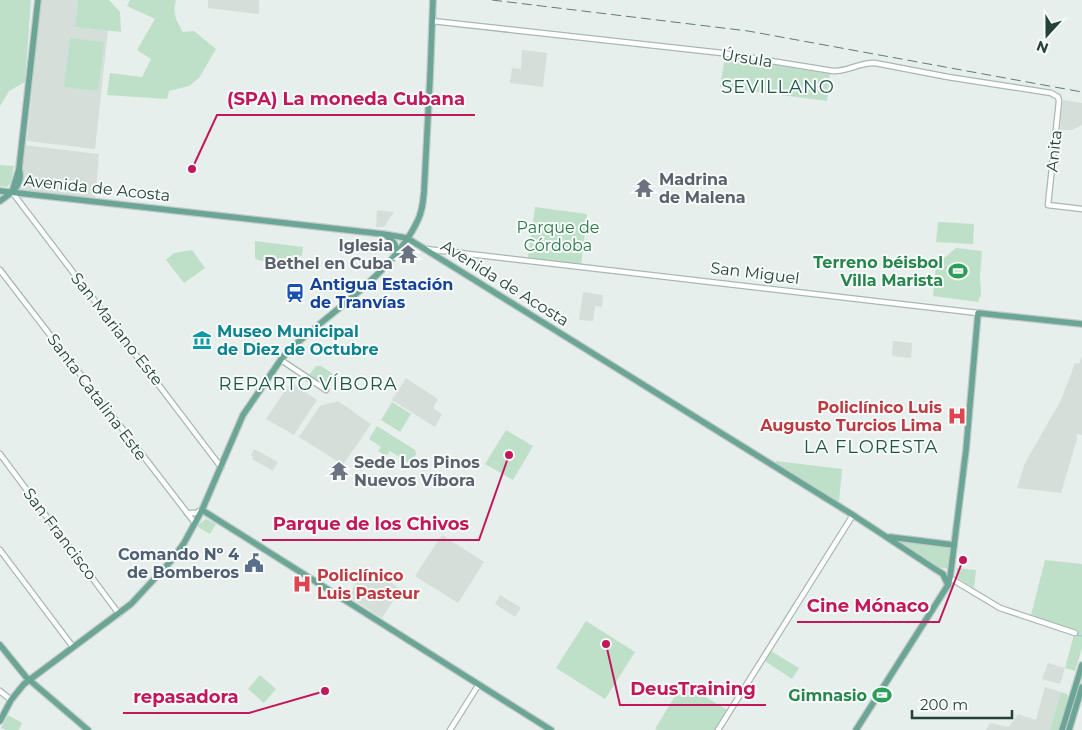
<svg xmlns="http://www.w3.org/2000/svg" width="1082" height="730" font-family="Montserrat,sans-serif">
<style>
.built{fill:#d4dfda}
.green{fill:#bfe0c8}
.lines{fill:none;stroke-linecap:round;stroke-linejoin:round}
.stream{stroke:#8ec9d4;stroke-width:1}
.minor-casing{stroke:#a8b8b2;stroke-width:7}
.major-casing{stroke:#c2cac8;stroke-width:8}
.minor{stroke:#fff;stroke-width:4.5}
.major{stroke:#6aa596;stroke-width:5.5}
.rail{stroke:#5f7d75;stroke-width:1;stroke-dasharray:10 5;stroke-linecap:butt}
.labels{text-anchor:middle;dominant-baseline:central;stroke-width:4;stroke-linejoin:round;paint-order:stroke}
.street-label{font-size:16px;fill:#24423a;stroke:#f7fbf9}
.worship-label{font-size:16px;font-weight:bold;fill:#5b616d;stroke:#f7fbf9;text-anchor:start}
.park-label{font-size:16px;fill:#2d7a4b;stroke:#f7fbf9}
.leisure-label{font-size:16px;font-weight:bold;fill:#27864d;stroke:#f7fbf9;text-anchor:end}
.transit-label{font-size:16px;font-weight:bold;fill:#164399;stroke:#f7fbf9;text-anchor:start}
.culture-label{font-size:16px;font-weight:bold;fill:#0d838f;stroke:#f7fbf9;text-anchor:start}
.health-label{font-size:16px;font-weight:bold;fill:#be3a42;stroke:#f7fbf9;text-anchor:end}
.service-label{font-size:16px;font-weight:bold;fill:#4e5e75;stroke:#f7fbf9;text-anchor:end}
.neighbourhood-label{font-size:18px;letter-spacing:1px;fill:#1f5548;stroke:#f7fbf9}
.leader{fill:none;stroke:#c2185b;stroke-width:2}
.callout-dot{fill:#c2185b;stroke:#f7fbf9;stroke-width:2}
.callout-label{font-size:18px;text-anchor:middle;font-weight:bold;fill:#c2185b;stroke:#f7fbf9;stroke-width:4;stroke-linejoin:round;paint-order:stroke}
</style>
<rect width="100%" height="100%" fill="#e6efeb"/>
<g class="built">
<polygon points="41,0 78,0 75,27 108,30 95,149 27,141"/>
<polygon points="208,0 259,0 259,14 208,8"/>
<polygon points="522,50 547,53 543,87 510,83 512,68 521,69"/>
<polygon points="1063,100 1082,103 1082,125 1072,130 1060,130"/>
<polygon points="23,145 99,154 95,201 12,192"/>
<polygon points="377,210 394,212 384,227 376,227"/>
<polygon points="583,292 603,295 602,307 595,306 593,321 579,320"/>
<polygon points="893,341 912,343 911,358 892,356"/>
<polygon points="1082,356 1082,435 1076,434 1077,439 1061,493 1017,488 1025,463 1061,400 1075,363 1079,364"/>
<polygon points="406,378 438,399 433,408 442,414 435,427 392,400"/>
<polygon points="291,382 317,400 294,435 266,419"/>
<polygon points="338,401 371,424 343,465 299,437 320,406"/>
<polygon points="254,449 278,462 273,471 252,459 253,457 251,455"/>
<polygon points="442,535 484,562 458,603 415,576"/>
<polygon points="366,567 401,589 382,618 348,596"/>
<polygon points="500,595 521,608 515,617 495,604"/>
<polygon points="1048,663 1065,668 1060,684 1042,679"/>
<polygon points="1045,687 1061,692 1050,730 986,730 990,723 1009,727 1018,714 1036,720"/>
</g>
<g class="green">
<polygon points="0,0 31,0 25,82 9,91 0,106"/>
<polygon points="78,0 109,0 120,12 121,32 75,27"/>
<path d="M130,0h46c-4,13 0,20 7,32l11,-1 22,18 -17,29 -10,8 -20,5 -2,8 -60,-4 3,-22 32,4 9,-18 -14,-9 18,-31 -28,-13z"/>
<polygon points="70,38 104,42 98,91 64,87"/>
<polygon points="725,57 830,74 827,101 720,87"/>
<polygon points="0,165 14,166 11,182 7,187 0,186"/>
<polygon points="535,207 587,214 581,266 529,259 528,257"/>
<polygon points="938,222 974,224 973,244 936,242"/>
<polygon points="255,241 303,247 302,255 286,267 255,259"/>
<polygon points="956,248 982,251 980,277 981,294 978,302 933,296 936,265"/>
<polygon points="192,250 205,268 184,283 166,260 174,253"/>
<polygon points="316,366 321,366 333,374 326,385 309,375"/>
<polygon points="392,402 411,414 400,432 381,420"/>
<polygon points="377,426 415,450 416,454 410,464 390,451 386,456 378,451 381,447 369,439"/>
<polygon points="506,430 533,446 513,480 485,464"/>
<polygon points="776,461 842,469 839,502 776,463"/>
<polygon points="206,519 216,524 210,534 196,526"/>
<polygon points="898,540 951,548 952,550 948,569 938,567"/>
<polygon points="1045,560 1082,564 1082,648 1075,671 1065,668 1075,631 1031,615"/>
<polygon points="957,568 976,570 974,588 956,577"/>
<polygon points="586,621 635,652 605,699 556,668"/>
<polygon points="771,651 799,668 792,679 765,661"/>
<polygon points="260,675 276,689 264,703 248,689"/>
<polygon points="683,683 729,711 717,730 657,730 655,729"/>
<polygon points="1061,692 1067,694 1068,697 1059,730 1050,730"/>
<polygon points="8,715 22,723 19,730 6,730 1,728"/>
</g>
<g class="lines">
<polyline class="stream" points="1077,635 1082,636"/>
<g class="minor-casing">
<g id="minor">
<path d="M432,21l290,32 111,18c14,1 27,-9 42,-8l73,14 103,16 7,4 1,4 -11,104 34,4"/>
<polyline points="12,192 221,467"/>
<polyline points="426,249 978,313"/>
<polyline points="0,270 195,523"/>
<polyline points="281,360 326,390"/>
<polyline points="0,454 119,614"/>
<polyline points="187,513 196,513 202,510"/>
<polyline points="0,550 73,647"/>
<polyline points="950,578 1000,608 1075,633"/>
<polyline points="0,691 11,700"/>
<polyline points="450,730 479,684"/>
<polyline points="718,730 853,515"/>
</g>
</g>
<g class="major-casing">
<g id="major">
<polyline points="0,191 383,234 407,238 853,515 935,569 943,574 948,585"/>
<polyline points="12,192 19,169"/>
<path d="M0,201c11,-8 24,-16 19,-32l19,-169"/>
<polyline points="386,235 394,243 398,251"/>
<polyline points="202,510 551,730"/>
<polyline points="890,537 954,545"/>
<polyline points="0,645 26,677 88,730"/>
<path d="M0,721l11,-21 13,-16 107,-80 40,-43 13,-18 18,-33 41,-95 39,-57 13,-13c40,-36 98,-73 122,-123 5,-9 6,-19 7,-30l6,-114 3,-78"/>
<polyline points="856,730 948,585 950,578 966,450 978,313 1082,324"/>
<polyline points="1062,730 1082,665"/>
<polyline points="1069,730 1082,687"/>
</g>
</g>
<use href="#minor" class="minor"/>
<use href="#major" class="major"/>
<polyline class="rail" points="492,0 748,31 1082,92"/>
</g>
<defs>
<g id="temple-bare" transform="scale(1.5)"><path d="M0-6L5-2H3V0L6.5 2.5H4V6H1.5V3h-3V6H-4V2.5H-6.5L-3 0V-2H-5Z" fill="#6b7280" stroke="#f7fbf9" stroke-width="2.5" paint-order="stroke"/></g>
<g id="stadium-bare" transform="scale(1.5)"><path d="M0-5a6.5 5 0 1 0 0 10a6.5 5 0 1 0 0-10ZM-3.5-1.8h7v3.6h-7Z" fill="#2e9e5b" stroke="#f7fbf9" stroke-width="2.5" paint-order="stroke"/></g>
<g id="station-bare" transform="scale(1.5)"><path d="M-3-6H3Q5-6 5-4V2Q5 4 3 4L4.5 6H3L1.5 4h-3L-3 6H-4.5L-3 4Q-5 4-5 2V-4Q-5-6-3-6ZM-3.5-4v3h7v-3ZM-3.5 1v1.5H-2V1ZM2 1v1.5H3.5V1Z" fill="#1a4fb4" stroke="#f7fbf9" stroke-width="2.5" paint-order="stroke"/></g>
<g id="museum-bare" transform="scale(1.5)"><path d="M0-6L6-3V-2H-6V-3ZM-5-1h2V3h-2ZM-1-1h2V3h-2ZM3-1h2V3H3ZM-6 4H6V6H-6Z" fill="#0f9aa8" stroke="#f7fbf9" stroke-width="2.5" paint-order="stroke"/></g>
<g id="hospital-bare" transform="scale(1.5)"><path d="M-5-5h3v3.5h4V-5h3V5h-3V1.5h-4V5h-3Z" fill="#e0444e" stroke="#f7fbf9" stroke-width="2.5" paint-order="stroke"/></g>
<g id="civic-bare" transform="scale(1.5)"><path d="M-.6-6.5H3V-4.5H.6V-3L4-1V1h2V6H-6V1h2V-1L-.6-3ZM-1.2 2.5V6h2.4V2.5Z" fill="#5c6f8a" stroke="#f7fbf9" stroke-width="2.5" paint-order="stroke"/></g>
</defs>
<g fill-rule="evenodd">
<use href="#temple-bare" x="644" y="188"/>
<use href="#temple-bare" x="408" y="254"/>
<use href="#stadium-bare" x="958" y="271"/>
<use href="#station-bare" x="295" y="293"/>
<use href="#museum-bare" x="202" y="340"/>
<use href="#hospital-bare" x="957" y="416"/>
<use href="#temple-bare" x="339" y="471"/>
<use href="#civic-bare" x="254" y="563"/>
<use href="#hospital-bare" x="302" y="584"/>
<use href="#stadium-bare" x="882" y="695"/>
</g>
<g class="labels">
<g class="street-label">
<text transform="translate(747 58) rotate(9)">Úrsula</text>
<text transform="translate(1054 151) rotate(-84)">Anita</text>
<text transform="translate(97 188) rotate(6)">Avenida de Acosta</text>
<text transform="translate(755 273) rotate(7)">San Miguel</text>
<text transform="translate(505 283) rotate(32)">Avenida de Acosta</text>
<text transform="translate(117 329) rotate(52)">San Mariano Este</text>
<text transform="translate(97 397) rotate(53)">Santa Catalina Este</text>
<text transform="translate(60 534) rotate(53)">San Francisco</text>
</g>
<g class="worship-label">
<text x="659" y="179">Madrina<tspan x="659" dy="18">de Malena</tspan></text>
<text x="393" y="245" text-anchor="end">Iglesia<tspan x="393" dy="18">Bethel en Cuba</tspan></text>
<text x="354" y="462">Sede Los Pinos<tspan x="354" dy="18">Nuevos Víbora</tspan></text>
</g>
<g class="park-label">
<text x="558" y="227">Parque de<tspan x="558" dy="18">Córdoba</tspan></text>
</g>
<g class="leisure-label">
<text x="943" y="262">Terreno béisbol<tspan x="943" dy="18">Villa Marista</tspan></text>
<text x="867" y="695">Gimnasio</text>
</g>
<g class="transit-label">
<text x="310" y="284">Antigua Estación<tspan x="310" dy="18">de Tranvías</tspan></text>
</g>
<g class="culture-label">
<text x="217" y="331">Museo Municipal<tspan x="217" dy="18">de Diez de Octubre</tspan></text>
</g>
<g class="health-label">
<text x="942" y="407">Policlínico Luis<tspan x="942" dy="18">Augusto Turcios Lima</tspan></text>
<text x="317" y="575" text-anchor="start">Policlínico<tspan x="317" dy="18">Luis Pasteur</tspan></text>
</g>
<g class="service-label">
<text x="239" y="554">Comando Nº 4<tspan x="239" dy="18">de Bomberos</tspan></text>
</g>
<g class="neighbourhood-label">
<text x="778" y="87">SEVILLANO</text>
<text x="308" y="384">REPARTO VÍBORA</text>
<text x="871" y="447">LA FLORESTA</text>
</g>
</g>
<path class="leader" d="M192 169L217 115H475M509 455L479 540H262M963 560L939 622H797M606 644L620 705H766M325 691L249 713H123"/>
<g class="callout-dot">
<circle cx="192" cy="169" r="5"/>
<circle cx="509" cy="455" r="5"/>
<circle cx="963" cy="560" r="5"/>
<circle cx="606" cy="644" r="5"/>
<circle cx="325" cy="691" r="5"/>
</g>
<g class="callout-label">
<text x="346" y="105">(SPA) La moneda Cubana</text>
<text x="371" y="530">Parque de los Chivos</text>
<text x="868" y="612">Cine Mónaco</text>
<text x="693" y="695">DeusTraining</text>
<text x="186" y="703">repasadora</text>
</g>
<g transform="translate(1047 35) rotate(201)" stroke="#f7fbf9" stroke-width="4" paint-order="stroke">
<path d="M0-4L9 19L0 12L-9 19Z" fill="#24423a"/>
<text y="-8" font-size="14" font-weight="bold" text-anchor="middle" fill="#24423a">N</text>
</g>
<path d="M912 710v8h100v-8" fill="none" stroke="#24423a" stroke-width="2.5"/>
<text x="920" y="710" font-size="15" fill="#24423a" stroke="#f7fbf9" stroke-width="4" paint-order="stroke">200 m</text>
</svg>
